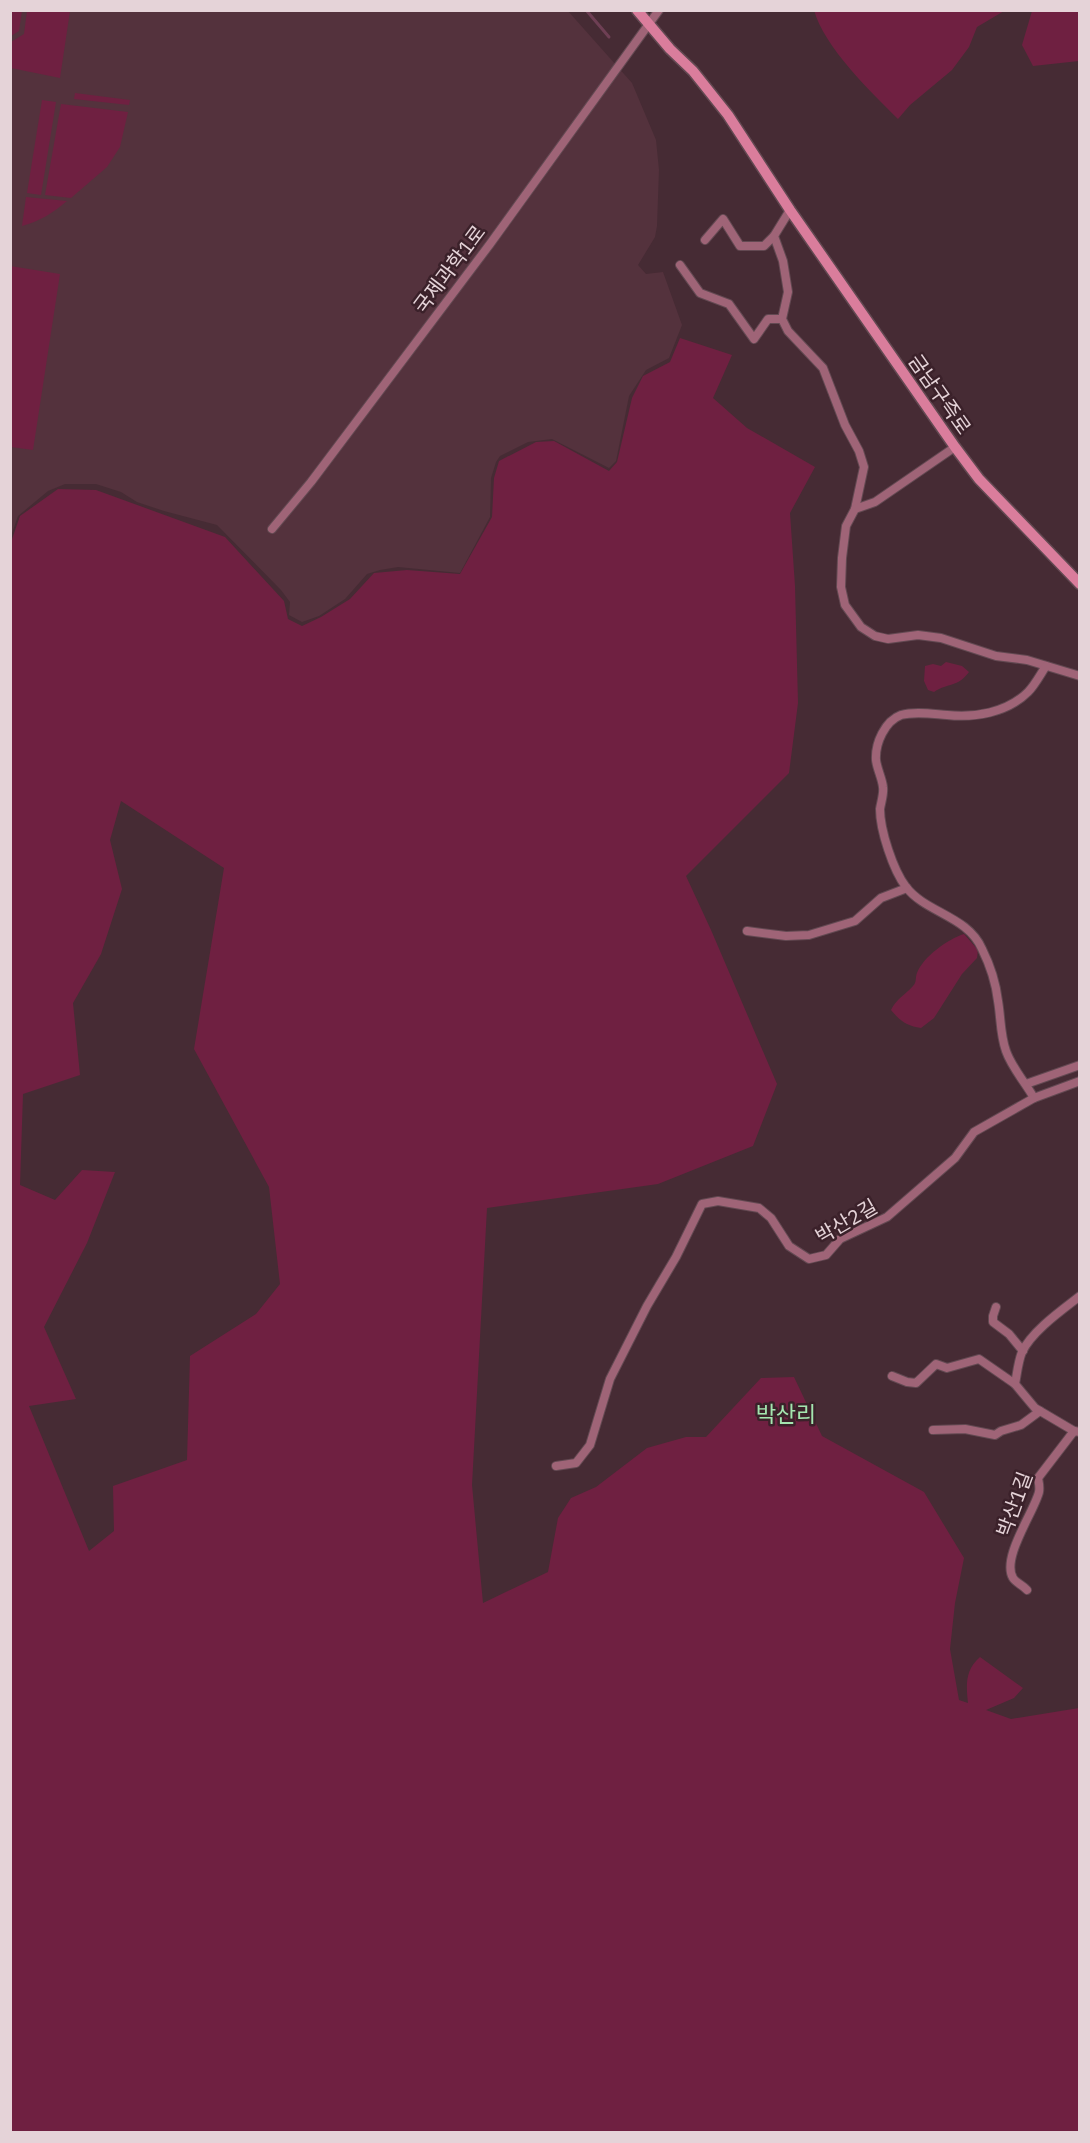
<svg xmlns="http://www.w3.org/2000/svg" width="1090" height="2143" font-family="'IBM Plex Sans','Noto Sans KR',sans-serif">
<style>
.built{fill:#54323d}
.green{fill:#6f2041;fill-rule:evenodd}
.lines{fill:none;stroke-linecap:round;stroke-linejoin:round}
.stream{stroke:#6e3f54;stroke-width:3}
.street-casing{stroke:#634952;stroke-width:10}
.secondary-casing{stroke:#634952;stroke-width:13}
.street{stroke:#9f6477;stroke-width:8}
.secondary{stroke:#da7d9c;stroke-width:10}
.labels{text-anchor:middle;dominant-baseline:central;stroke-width:5;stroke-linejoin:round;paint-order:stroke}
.street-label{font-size:20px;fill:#e5d3d8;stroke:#3b212a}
.quarter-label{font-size:22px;fill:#a4e5af;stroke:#3b212a}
</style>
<rect width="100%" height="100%" fill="#462b34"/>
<polygon class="built" points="11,11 568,11 632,83 656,140 659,170 657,226 655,237 638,265 646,274 663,272 682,325 669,358 646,370 629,396 616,461 609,468 552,439 528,442 500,456 496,462 491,478 490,517 460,573 398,567 380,570 367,574 345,599 319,616 302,622 289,615 290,602 281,590 217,525 164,511 137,502 121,492 96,484 65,484 48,491 18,516 11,536"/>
<g class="green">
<polygon points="11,10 22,11 19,31 11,36"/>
<path d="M814,10h190v1l-27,16 -8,20 -17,23 -42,35 -12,14c-27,-27 -74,-72 -84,-109z"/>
<polygon points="27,11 70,11 60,78 11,68 11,42 24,34"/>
<polygon points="1032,11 1079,11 1079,61 1033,66 1022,45"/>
<polygon points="75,93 130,100 129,105 74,99"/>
<polygon points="42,100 56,102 41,195 27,193"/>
<polygon points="61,104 128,112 120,147 107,167 71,198 45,195"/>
<path d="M26,197l41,4c-14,12 -27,20 -45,25z"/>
<polygon points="10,266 60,274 33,450 11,447"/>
<path d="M680,338l52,17 -19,43 34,30 68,39 -25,46 5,73 3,117 -9,70 -103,103 25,54 66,154 -24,62 -95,38 -171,24 -15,277 11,118 65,-31 10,-54 13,-20 25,-11 51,-39 39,-11h20l55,-59 33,-1 28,59 102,56 40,66 -9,45 -5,46 9,51 9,3c-2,-18 -3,-33 12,-46l43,31 -9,10 -28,12 25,9 68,-11v424h-1068v-1590l9,-26 38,-27 38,1 129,47 59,64 4,18 14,7 19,-9 29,-18 24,-26 33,-3 53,4 32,-57 2,-39 5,-17 37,-19 18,-1 55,30 8,-9 15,-64 11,-22 27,-14zM121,801l103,67 -30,181 75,138 11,97 -24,30 -66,42 -3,104 -74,26 1,45 -25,20 -60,-145 47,-7 -32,-72 43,-84 28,-71 -33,-2 -27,30 -35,-15 3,-91 57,-19 -7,-72 28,-49 21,-65 -12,-49z"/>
<path d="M946,662l16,4 7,6c-12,16 -20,10 -35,20l-6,-2 -4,-9 1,-15 8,-2 8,2z"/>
<path d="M964,934l14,16 -1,8 -15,16 -28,44 -13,10c-14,-2 -21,-7 -30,-18 5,-11 14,-15 22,-24 4,-4 2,-8 4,-13 6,-16 31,-34 47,-39z"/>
</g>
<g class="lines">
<polyline class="stream" points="586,10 609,37"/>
<g class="street-casing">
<g id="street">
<polyline points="790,210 774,236 783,261 788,292 782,319 788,331 823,368 845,425 859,451 864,467 855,509"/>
<polyline points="705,240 723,219 740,246 764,246 774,236"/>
<polyline points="680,265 700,293 729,304 754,339 768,319 782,319"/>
<polyline points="955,447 875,502 855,509 846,526 842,558 841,587 845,605 861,627 875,636 888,639 918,635 941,638 996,656 1027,660 1080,676"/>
<polyline points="272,529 311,482 490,244 659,10"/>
<polyline points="747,931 786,936 809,935 855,921 881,898 907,888"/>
<polyline points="1026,1084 1080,1065"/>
<path d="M1034,1098c-9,-16 -22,-30 -28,-47 -6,-17 -5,-33 -8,-50 -2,-17 -8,-36 -16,-52 -14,-33 -56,-36 -76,-62 -13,-17 -26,-57 -26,-78 1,-7 4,-15 3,-22 -1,-9 -6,-18 -7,-27 -1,-17 9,-39 25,-45 14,-4 32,-1 46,0 27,3 60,-2 81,-23 7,-7 12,-17 18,-26"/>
<path d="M1080,1296c-18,14 -48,35 -58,56 -4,10 -5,22 -7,32l20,24 39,23 6,1"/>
<polyline points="996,1307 993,1316 993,1322 1009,1334 1023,1351"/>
<polyline points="892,1376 907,1382 916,1383 936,1364 947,1368 979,1359 1015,1384"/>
<polyline points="933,1430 965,1429 995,1435 1001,1431 1021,1425 1040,1411"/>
<polyline points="556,1466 576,1463 590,1445 610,1379 647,1306 676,1257 702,1204 718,1201 759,1208 771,1218 789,1246 809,1259 826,1255 840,1239 887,1217 955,1158 974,1132 1034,1098 1080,1081"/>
<path d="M1027,1590c-4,-5 -11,-7 -14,-12 -12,-20 21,-66 26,-86 1,-5 0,-9 -1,-14l36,-47"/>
</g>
</g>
<g class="secondary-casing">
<polyline id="secondary" points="637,10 670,49 693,71 728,115 790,210 955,447 979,479 1080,584"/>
</g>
<use href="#street" class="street"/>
<use href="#secondary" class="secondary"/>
</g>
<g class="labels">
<g class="street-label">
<text transform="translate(449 269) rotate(-53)">국제과학1로</text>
<text transform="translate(940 394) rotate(55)">금남구즉로</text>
<text transform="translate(846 1221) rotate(-30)">박산2길</text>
<text transform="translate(1014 1504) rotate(-70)">박산1길</text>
</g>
<g class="quarter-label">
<text x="786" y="1413">박산리</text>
</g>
</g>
<rect width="1090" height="2143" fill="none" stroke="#e5d3d8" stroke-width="24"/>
</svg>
